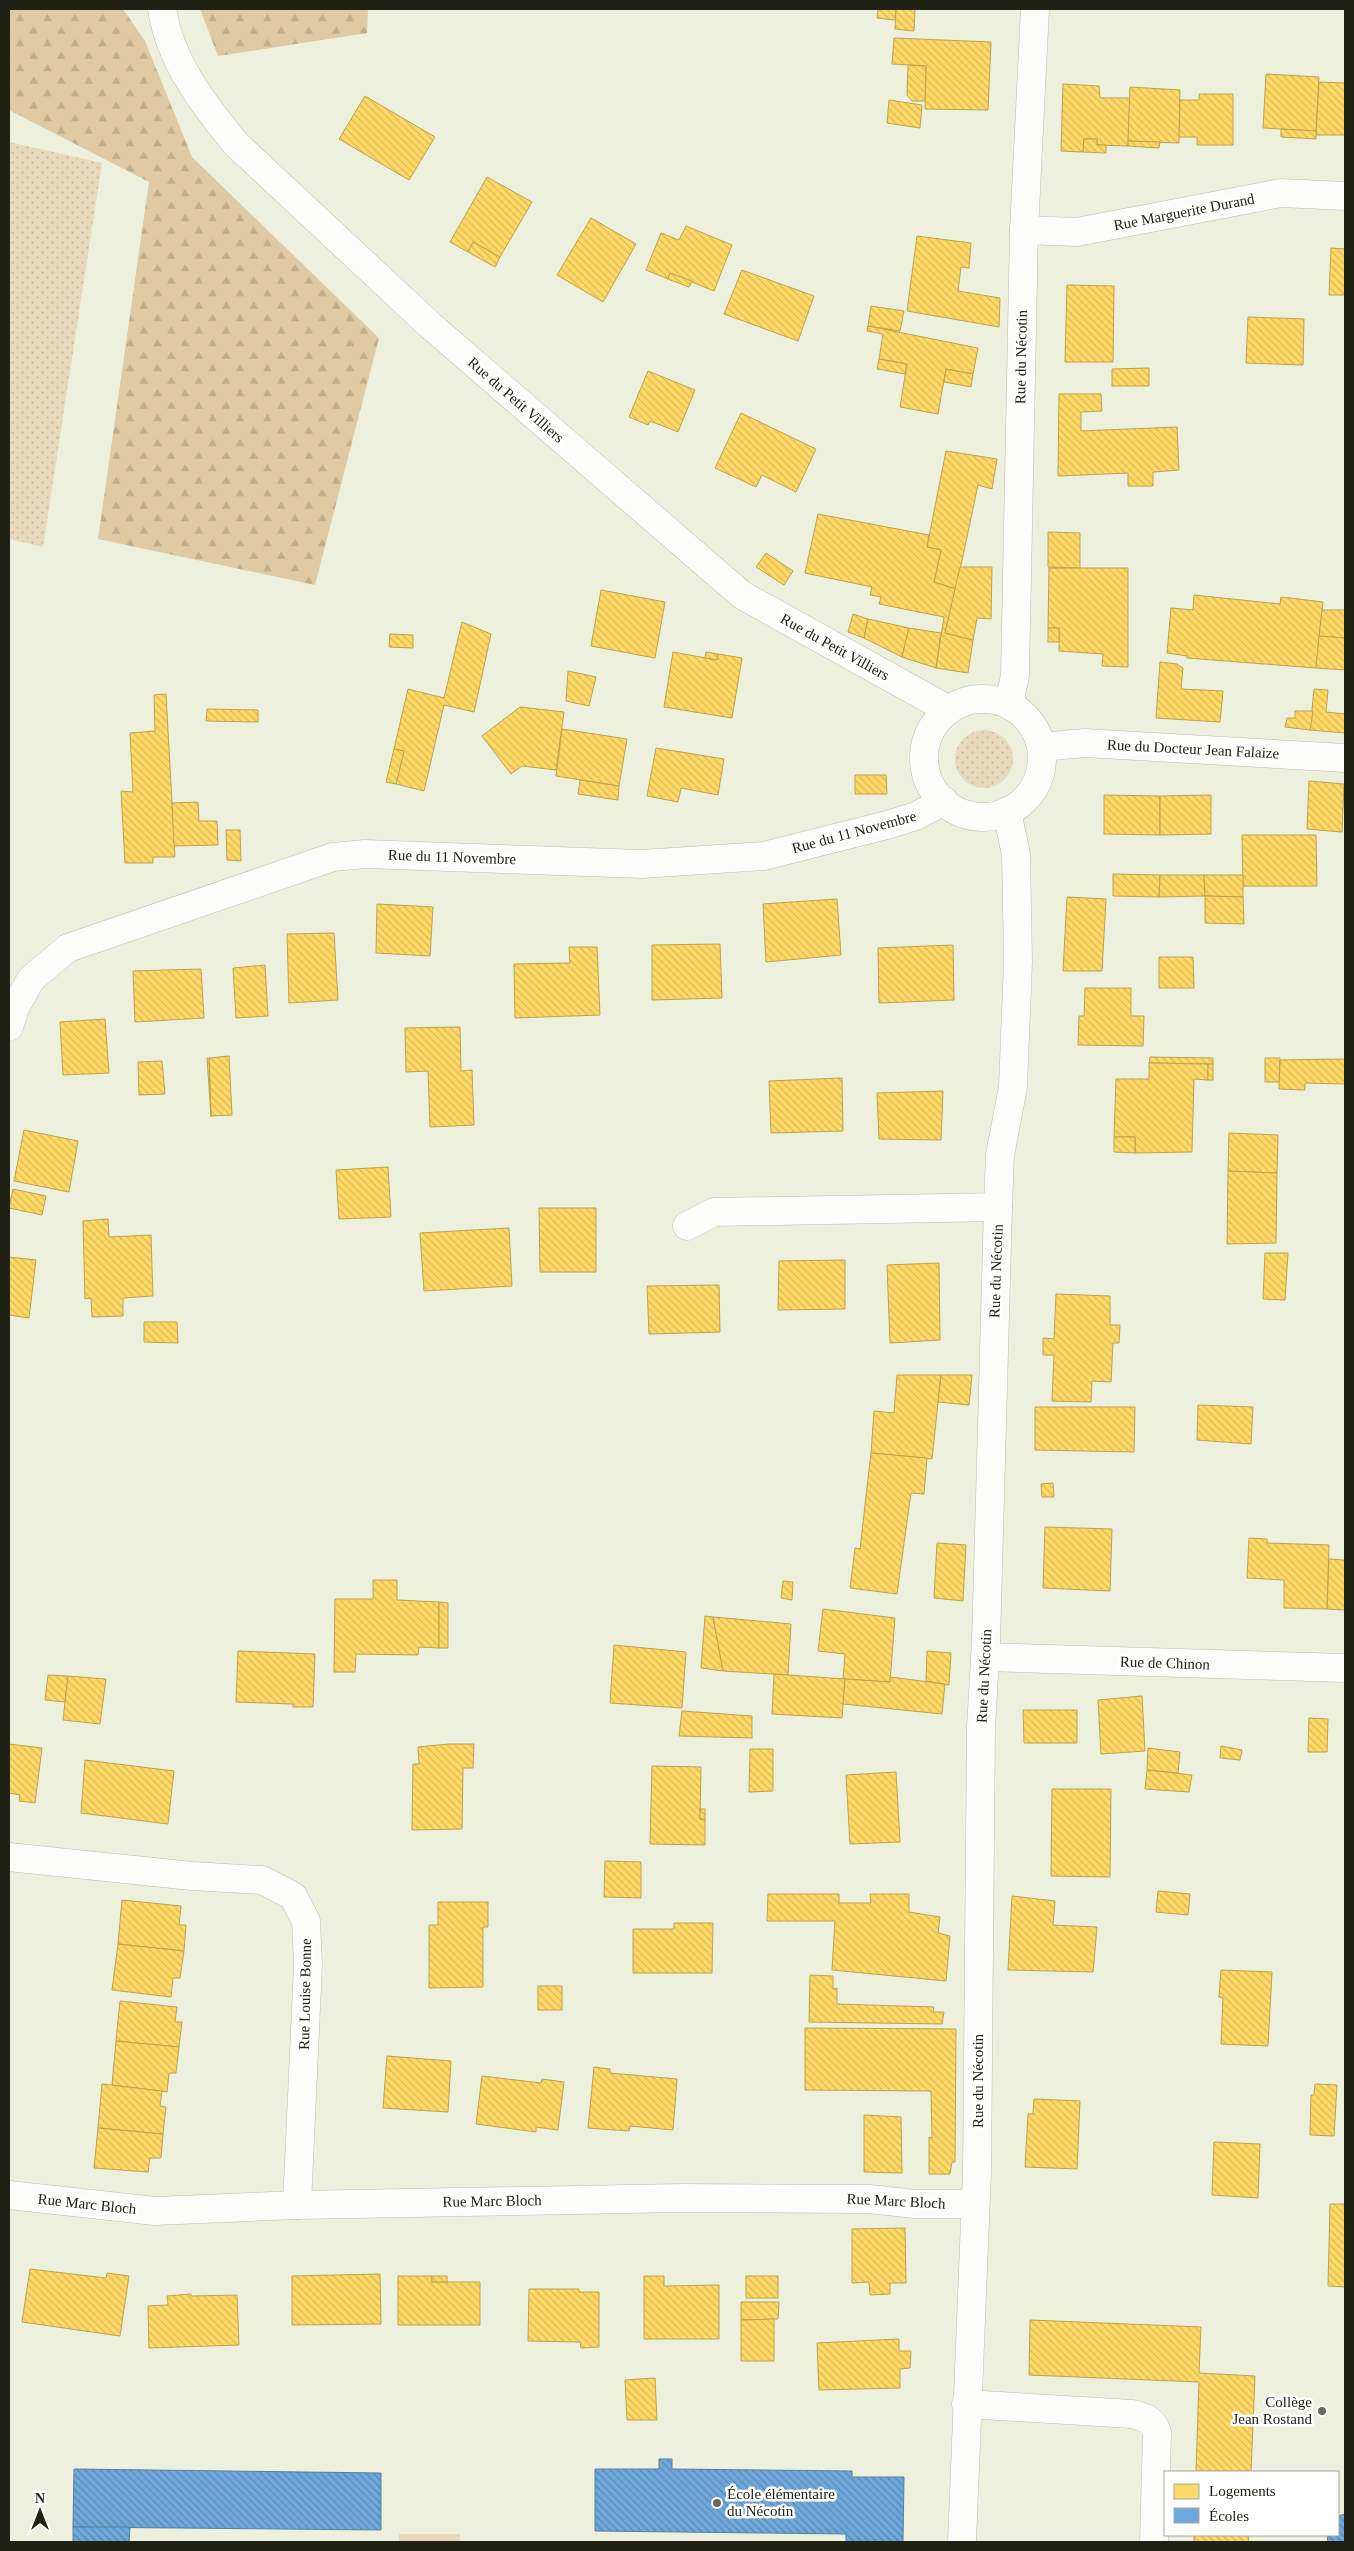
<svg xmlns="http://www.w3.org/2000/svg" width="1354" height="2551" font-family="'Times New Roman',serif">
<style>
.grass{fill:url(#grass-dots)}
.forest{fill:url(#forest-firs)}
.pitch{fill:#e8d8bc}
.homes{fill:url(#homes-back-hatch);stroke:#bca24e}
.schools{fill:url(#schools-back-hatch);stroke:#5780a0}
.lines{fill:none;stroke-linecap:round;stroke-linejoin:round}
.minor-casing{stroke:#bbbdae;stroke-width:29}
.minor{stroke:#fcfdfa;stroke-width:28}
.poi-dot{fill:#68695b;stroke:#fff;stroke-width:2}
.labels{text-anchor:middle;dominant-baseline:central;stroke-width:5;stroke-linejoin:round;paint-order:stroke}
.street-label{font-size:15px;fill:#202115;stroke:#fff}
.poi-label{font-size:15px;fill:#202115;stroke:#fff;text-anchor:end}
</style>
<defs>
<pattern id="grass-dots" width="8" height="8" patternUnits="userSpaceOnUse" patternTransform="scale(1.25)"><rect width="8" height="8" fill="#e8d8bc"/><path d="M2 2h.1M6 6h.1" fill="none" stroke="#c7b9a1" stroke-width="1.8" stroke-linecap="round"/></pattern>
<pattern id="forest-firs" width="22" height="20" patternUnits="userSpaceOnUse" patternTransform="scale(1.25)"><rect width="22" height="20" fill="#dfcaa4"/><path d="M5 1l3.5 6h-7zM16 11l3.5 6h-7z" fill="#bfad8c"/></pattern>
<pattern id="homes-back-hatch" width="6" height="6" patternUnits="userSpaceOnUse" patternTransform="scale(1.25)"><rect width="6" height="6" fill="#ffd966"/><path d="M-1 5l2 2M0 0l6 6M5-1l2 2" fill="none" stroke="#daba58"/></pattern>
<pattern id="schools-back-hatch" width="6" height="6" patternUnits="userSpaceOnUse" patternTransform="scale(1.25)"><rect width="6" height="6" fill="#6fa8dc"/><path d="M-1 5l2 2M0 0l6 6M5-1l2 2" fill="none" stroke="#5b88b1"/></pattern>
</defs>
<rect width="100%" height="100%" fill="#edf0dd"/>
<g class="grass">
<polygon points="9,142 102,163 43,547 9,539"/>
<circle cx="984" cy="759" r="29"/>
</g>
<g class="forest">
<polygon points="9,9 123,9 145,41 192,157 379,338 315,585 98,539 149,182 9,110"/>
<polygon points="200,9 368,9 367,33 218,56"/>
</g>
<rect class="pitch" x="399" y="2534" width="61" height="8"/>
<g class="homes">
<polygon points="878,9 896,9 895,20 877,18"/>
<polygon points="896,9 915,9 914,31 895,29"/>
<polygon points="894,38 991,42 988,110 925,109 926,66 892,64"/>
<polygon points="908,65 926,66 925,101 912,101 907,95"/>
<polygon points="1266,74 1319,77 1316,131 1263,128"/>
<polygon points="1319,82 1345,83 1345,135 1316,135"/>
<polygon points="1063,84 1099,86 1100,98 1130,98 1128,146 1097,145 1097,139 1084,139 1083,152 1061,151"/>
<polygon points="1130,87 1180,90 1179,143 1128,141"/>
<polygon points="1199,94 1233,94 1233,145 1197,145 1197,137 1179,137 1180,100 1199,100"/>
<polygon points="365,96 435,137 409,180 339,139"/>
<polygon points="889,100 922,105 920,128 887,123"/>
<polygon points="1281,129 1316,131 1316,139 1281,137"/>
<polygon points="1084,139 1097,139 1097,145 1106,145 1106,153 1083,152"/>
<polygon points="1128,141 1160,142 1159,148 1128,146"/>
<polygon points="487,177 532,202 500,257 473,242 468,252 450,242"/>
<polygon points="591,218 636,244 603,302 557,275"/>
<polygon points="686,226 732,245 714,291 670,273 668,279 646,270 661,233 679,240"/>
<polygon points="917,236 971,243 969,268 961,267 958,291 1000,298 999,327 907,311"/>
<polygon points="473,242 500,257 495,267 468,252"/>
<polygon points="1331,248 1345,249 1345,295 1329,295"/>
<polygon points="742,270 814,296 798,341 724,314"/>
<polygon points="670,273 692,281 689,287 668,279"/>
<polygon points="1067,285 1114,286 1113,362 1065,362"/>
<polygon points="871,306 904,311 900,331 868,326"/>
<polygon points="1248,317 1304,319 1303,365 1246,363"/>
<polygon points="868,326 978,348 973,374 946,369 938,414 900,407 907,364 879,359 883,334 867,331"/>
<polygon points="879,359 907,364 905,374 877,369"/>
<polygon points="1149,368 1149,386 1112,386 1112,369"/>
<polygon points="946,369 973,374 971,387 944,382"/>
<polygon points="648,371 695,390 678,432 650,421 648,425 629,417"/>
<polygon points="1059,394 1101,394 1102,411 1081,412 1081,431 1177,427 1179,470 1153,472 1153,486 1128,486 1128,473 1058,476"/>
<polygon points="741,413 816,449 796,492 762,475 756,487 715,468"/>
<polygon points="946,451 997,459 992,489 978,485 956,589 934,582 941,550 927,547"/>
<polygon points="818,514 929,535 927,547 941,550 934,582 956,589 945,633 973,640 968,673 936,668 944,617 879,604 881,597 870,595 872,587 805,573"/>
<polygon points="1048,532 1080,533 1080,568 1048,567"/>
<polygon points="766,553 793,571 784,585 756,567"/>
<polygon points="960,567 992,567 991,619 977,618 973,640 945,633"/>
<polygon points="1049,568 1128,568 1128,667 1102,666 1103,654 1059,651 1059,628 1048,628"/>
<polygon points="601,590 665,602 655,658 591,646"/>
<polygon points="1194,595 1280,604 1281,597 1323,602 1316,668 1187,658 1187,656 1167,653 1171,608 1193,610"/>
<polygon points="1322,610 1345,610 1345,638 1319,636"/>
<polygon points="853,614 868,619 864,638 848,632"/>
<polygon points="868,619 909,628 902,657 864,638"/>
<polygon points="462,622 491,634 474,712 444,705 424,791 396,784 404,751 394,749 408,689 444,698"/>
<polygon points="909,628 941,633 936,668 902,657"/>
<rect x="1048" y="628" width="11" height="14"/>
<polygon points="390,634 413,635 413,648 389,647"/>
<polygon points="1319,636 1345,638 1345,670 1316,668"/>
<polygon points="673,652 717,660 718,654 742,658 732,718 664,707"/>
<polygon points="706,652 718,654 717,660 705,658"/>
<polygon points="1160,662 1177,664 1183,668 1181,689 1223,691 1220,722 1156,718"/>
<polygon points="568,671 596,677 589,706 566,701"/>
<polygon points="1314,689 1328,690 1326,712 1345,714 1345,733 1310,730"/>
<polygon points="166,694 175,857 153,857 153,863 125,863 121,791 133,792 130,733 155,731 154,695"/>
<polygon points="520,707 564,712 556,770 522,766 511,774 482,736"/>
<polygon points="207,709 258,710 258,722 206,721"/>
<polygon points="1295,711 1313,711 1310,730 1285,727 1287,718 1295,718"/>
<polygon points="562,729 627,739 619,786 556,776"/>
<polygon points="656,748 724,759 718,795 681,788 678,802 647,796"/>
<polygon points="394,749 404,751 396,784 386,782"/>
<polygon points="855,775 886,775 887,794 855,794"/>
<polygon points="580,780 619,786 618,800 578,794"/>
<polygon points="1309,781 1344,784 1342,832 1307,829"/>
<polygon points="1104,795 1160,796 1160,835 1104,834"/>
<polygon points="1211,795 1211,834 1160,835 1160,796"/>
<polygon points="198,802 199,821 217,821 218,845 174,846 172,803"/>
<polygon points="226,830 240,830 241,861 227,860"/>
<polygon points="1242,835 1316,835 1317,886 1243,886"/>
<polygon points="1113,874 1160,875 1159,897 1113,896"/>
<polygon points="1160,875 1204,875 1205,896 1159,897"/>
<polygon points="1204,875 1243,875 1243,897 1205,896"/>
<polygon points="1205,896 1243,897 1244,924 1205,923"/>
<polygon points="1067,897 1106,899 1102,971 1063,971"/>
<polygon points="837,899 841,955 766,962 763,904"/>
<polygon points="377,904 433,907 430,956 376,953"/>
<polygon points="334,933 338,1000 289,1003 287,934"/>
<polygon points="720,944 722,998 652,1000 652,945"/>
<polygon points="953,945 954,1000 879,1003 878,948"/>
<polygon points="569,947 597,947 600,1015 515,1018 514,964 570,963"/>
<polygon points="1159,957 1193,957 1194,988 1159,988"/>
<polygon points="265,965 268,1016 236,1018 233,968"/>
<polygon points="201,969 204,1018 135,1022 133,971"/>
<polygon points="1085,988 1131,988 1131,1016 1144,1016 1143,1046 1078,1045 1079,1016 1084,1016"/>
<polygon points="105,1019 109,1073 63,1075 60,1022"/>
<polygon points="460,1027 461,1071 472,1070 474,1125 430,1127 428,1071 406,1072 405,1028"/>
<polygon points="229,1056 232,1115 211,1116 209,1058"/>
<polygon points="1150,1057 1213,1058 1213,1064 1149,1063"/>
<polygon points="207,1058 209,1058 211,1117"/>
<polygon points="1265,1058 1280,1058 1279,1082 1265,1082"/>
<polygon points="1345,1059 1345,1084 1305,1083 1305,1090 1279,1089 1280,1060"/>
<polygon points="162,1061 165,1094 139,1095 138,1062"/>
<polygon points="1149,1063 1208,1064 1208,1080 1194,1079 1192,1152 1135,1153 1135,1137 1114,1137 1116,1079 1149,1079"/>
<rect x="1208" y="1064" width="5" height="16"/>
<polygon points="842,1078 843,1131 771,1133 769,1081"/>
<polygon points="943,1091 941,1140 879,1139 877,1093"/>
<polygon points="24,1130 78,1141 69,1192 14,1181"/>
<polygon points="1229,1133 1278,1135 1277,1173 1228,1171"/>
<polygon points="1114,1137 1135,1137 1135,1153 1114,1152"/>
<polygon points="388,1167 391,1217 339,1219 336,1170"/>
<polygon points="1228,1171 1277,1173 1276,1243 1227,1244"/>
<polygon points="13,1189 46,1196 42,1215 9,1208"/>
<polygon points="539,1208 596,1208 596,1272 540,1272"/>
<polygon points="108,1219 109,1237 151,1235 153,1296 123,1298 123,1316 92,1317 91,1298 85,1299 83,1221"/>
<polygon points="509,1228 512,1286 424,1291 420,1233"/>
<polygon points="1265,1253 1288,1253 1285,1300 1263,1299"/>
<polygon points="9,1257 36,1260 29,1318 9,1315"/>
<polygon points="845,1260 845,1309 778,1310 779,1261"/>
<polygon points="939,1263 940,1340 890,1343 887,1265"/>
<polygon points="719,1285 720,1332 649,1334 647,1286"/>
<polygon points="1056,1294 1110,1296 1110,1325 1120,1325 1119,1343 1113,1343 1111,1382 1092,1381 1091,1402 1052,1401 1054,1355 1043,1355 1043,1338 1054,1339"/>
<polygon points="144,1322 177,1322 178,1343 144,1342"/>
<polygon points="897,1375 941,1375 932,1459 871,1453 874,1411 894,1413"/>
<polygon points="941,1375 972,1375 969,1405 938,1402"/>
<polygon points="1198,1405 1253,1407 1251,1444 1197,1440"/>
<polygon points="1035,1407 1135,1407 1134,1452 1035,1450"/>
<polygon points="871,1453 927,1458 924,1494 911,1493 897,1594 850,1588 855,1548 860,1549"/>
<polygon points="1053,1483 1054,1497 1042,1497 1041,1484"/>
<polygon points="1045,1527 1112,1529 1110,1591 1043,1588"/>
<polygon points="1249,1538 1267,1539 1267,1543 1329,1545 1327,1609 1284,1608 1284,1580 1247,1578"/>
<polygon points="937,1543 966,1545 963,1601 934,1598"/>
<polygon points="1329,1559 1345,1560 1345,1610 1327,1609"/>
<polygon points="373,1580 397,1580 397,1600 439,1602 439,1648 419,1647 418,1655 356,1654 355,1672 334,1672 335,1599 373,1599"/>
<polygon points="783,1581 793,1582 792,1600 781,1598"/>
<polygon points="439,1602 448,1603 448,1648 439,1648"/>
<polygon points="823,1609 895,1618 890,1682 843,1679 845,1654 818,1651"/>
<polygon points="705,1616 713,1617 723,1671 701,1668"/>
<polygon points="713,1617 791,1624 788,1675 723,1671"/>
<polygon points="614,1645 686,1652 682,1708 610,1703"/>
<polygon points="238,1651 315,1654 313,1707 293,1707 293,1704 236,1702"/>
<polygon points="927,1651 951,1653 949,1685 926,1681"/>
<polygon points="774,1674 845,1679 842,1718 772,1714"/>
<polygon points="48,1675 68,1676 65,1702 45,1700"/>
<polygon points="68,1676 106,1679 100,1724 63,1720"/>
<polygon points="890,1677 945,1684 942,1714 843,1704 845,1679 890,1682"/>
<polygon points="1142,1696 1145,1751 1101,1754 1098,1700"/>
<polygon points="1023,1710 1077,1710 1077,1743 1024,1743"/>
<polygon points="682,1711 752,1716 752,1738 679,1736"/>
<polygon points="1309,1718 1328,1719 1327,1752 1308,1752"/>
<polygon points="9,1744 42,1748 35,1803 19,1801 20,1795 9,1793"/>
<polygon points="449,1744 474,1744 473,1768 463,1768 462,1829 412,1830 413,1764 419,1764 418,1747"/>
<polygon points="1221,1746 1242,1750 1240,1760 1220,1758"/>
<polygon points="1148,1748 1180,1752 1178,1773 1147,1770"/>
<polygon points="750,1749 773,1749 773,1791 749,1792"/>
<polygon points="85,1760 174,1771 168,1824 81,1813"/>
<polygon points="652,1766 701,1767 700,1819 705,1819 705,1845 650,1844"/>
<polygon points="1147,1770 1192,1775 1189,1792 1145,1789"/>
<polygon points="896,1772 900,1842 850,1844 846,1775"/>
<polygon points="1052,1789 1111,1789 1110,1877 1051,1876"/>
<rect x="700" y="1809" width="5" height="10"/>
<polygon points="605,1861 641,1862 641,1898 604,1897"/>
<polygon points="1158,1891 1190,1894 1188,1915 1156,1912"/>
<polygon points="768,1894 839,1894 839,1903 871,1903 870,1894 909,1894 909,1912 940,1917 938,1933 950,1936 946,1981 832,1970 835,1921 767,1921"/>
<polygon points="1012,1896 1055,1901 1053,1925 1097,1927 1093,1972 1008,1970"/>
<polygon points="122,1900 181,1906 179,1925 186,1925 184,1951 118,1944"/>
<polygon points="438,1902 488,1902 488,1927 483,1927 483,1987 429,1988 429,1925 438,1925"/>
<polygon points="674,1923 713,1923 712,1973 633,1973 633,1929 674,1929"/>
<polygon points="118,1944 184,1951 180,1978 173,1978 171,1997 112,1990"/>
<polygon points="1221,1970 1272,1972 1268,2046 1221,2044 1223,1998 1219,1997"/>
<polygon points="810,1975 833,1976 833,1989 837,1988 837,2004 934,2007 933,2012 944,2012 942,2024 809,2022"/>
<rect x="538" y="1986" width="24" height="24"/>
<polygon points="120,2001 177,2007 175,2022 182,2022 179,2047 116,2041"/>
<polygon points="805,2028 956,2029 955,2162 952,2162 950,2174 929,2174 929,2137 932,2138 931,2091 805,2090"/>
<polygon points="116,2041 179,2047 176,2073 169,2073 167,2092 112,2085"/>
<polygon points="387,2056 451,2061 448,2112 383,2108"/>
<polygon points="594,2067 610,2069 610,2073 677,2079 673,2130 630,2126 629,2131 588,2128"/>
<polygon points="482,2076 541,2083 542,2079 564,2082 558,2130 536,2127 536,2132 476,2124"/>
<polygon points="102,2084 162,2091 160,2106 166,2107 163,2134 98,2128"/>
<polygon points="1315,2084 1337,2085 1334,2136 1310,2135 1311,2095 1314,2095"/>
<polygon points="1034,2099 1080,2101 1077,2169 1025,2167 1028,2114 1033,2114"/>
<polygon points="864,2115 901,2117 902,2173 864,2172"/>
<polygon points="98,2128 163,2134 161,2158 150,2158 148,2172 94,2168"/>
<polygon points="1214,2142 1260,2144 1258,2198 1212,2195"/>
<polygon points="1330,2204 1345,2204 1345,2287 1328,2286"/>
<polygon points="905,2228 906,2283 890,2283 890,2294 870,2295 869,2282 852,2283 852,2229"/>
<polygon points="30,2269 106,2278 107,2273 129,2276 120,2336 22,2322"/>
<polygon points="380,2274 381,2324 292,2325 292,2276"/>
<polygon points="398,2276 432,2276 432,2282 480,2282 480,2325 398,2325"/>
<rect x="432" y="2276" width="15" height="6"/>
<polygon points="644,2276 664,2276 664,2286 719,2285 719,2339 644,2339"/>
<rect x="746" y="2276" width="32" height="22"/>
<polygon points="529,2289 579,2289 579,2292 599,2292 599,2347 581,2348 580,2342 528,2341"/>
<polygon points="191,2294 191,2296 237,2295 239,2345 149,2348 148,2306 168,2305 167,2296"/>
<polygon points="741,2302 779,2302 778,2319 741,2320"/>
<polygon points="774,2319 774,2361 741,2361 741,2320"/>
<polygon points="1030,2320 1201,2327 1199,2373 1255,2376 1251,2472 1196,2472 1199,2382 1029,2375"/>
<polygon points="899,2339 899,2351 911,2351 910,2368 900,2369 900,2388 819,2390 817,2343"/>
<polygon points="655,2378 657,2420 627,2420 625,2380"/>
<polygon points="1194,2535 1249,2535 1248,2542 1194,2542"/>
</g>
<g class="schools">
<polygon points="659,2459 672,2459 672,2469 852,2471 852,2477 904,2477 903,2542 846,2542 846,2534 595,2531 595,2469 659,2469"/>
<polygon points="74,2469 381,2473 381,2530 73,2527"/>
<polygon points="1345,2514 1345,2542 1328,2542 1327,2535 1338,2535 1338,2516"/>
<polygon points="73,2527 130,2527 129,2542 73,2542"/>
</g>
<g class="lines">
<g class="minor-casing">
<g id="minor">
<path d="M162,9c8,52 41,95 74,135l195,182 311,269 207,115"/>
<polyline points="1024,230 1077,232 1281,193 1345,196"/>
<circle cx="983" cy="758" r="59"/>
<polyline points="1009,705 1015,675 1024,230 1035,9"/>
<polyline points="1041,747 1085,743 1345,758"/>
<polyline points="9,1027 15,1008 31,979 68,948 333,857 365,854 642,864 764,856 887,825 916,816 944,801"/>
<polyline points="687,1226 714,1212 998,1207"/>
<polyline points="985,1657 1345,1668"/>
<polyline points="9,1857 192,1876 262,1880 293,1896 306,1921 308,1965 297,2205"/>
<polyline points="9,2195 155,2211 297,2205 682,2198 869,2199 915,2204 975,2204"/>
<path d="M966,2404l166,10c13,3 21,6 25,18l-3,110"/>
<polyline points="962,2542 977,2172 981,1727 986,1642 998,1207 1000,1155 1013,1087 1018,962 1016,855 1007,811"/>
</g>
</g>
<use href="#minor" class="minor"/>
</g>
<g class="poi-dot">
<circle cx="1322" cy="2411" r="5"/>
<circle cx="717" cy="2503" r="5"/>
</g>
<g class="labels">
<g class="street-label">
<text transform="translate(1184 212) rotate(-11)">Rue Marguerite Durand</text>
<text transform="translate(1021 357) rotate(-89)">Rue du Nécotin</text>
<text transform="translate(516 400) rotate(41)">Rue du Petit Villiers</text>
<text transform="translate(835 647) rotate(29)">Rue du Petit Villiers</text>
<text transform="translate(1193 749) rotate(3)">Rue du Docteur Jean Falaize</text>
<text transform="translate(854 832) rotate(-15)">Rue du 11 Novembre</text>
<text transform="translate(452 857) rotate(2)">Rue du 11 Novembre</text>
<text transform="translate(996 1271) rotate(-88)">Rue du Nécotin</text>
<text transform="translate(1165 1663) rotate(2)">Rue de Chinon</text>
<text transform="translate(984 1676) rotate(-87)">Rue du Nécotin</text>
<text transform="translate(305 1994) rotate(-89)">Rue Louise Bonne</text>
<text transform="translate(978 2081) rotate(-90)">Rue du Nécotin</text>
<text transform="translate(492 2201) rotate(-1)">Rue Marc Bloch</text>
<text transform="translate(896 2201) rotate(3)">Rue Marc Bloch</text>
<text transform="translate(87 2204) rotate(6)">Rue Marc Bloch</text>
</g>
<g class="poi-label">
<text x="1312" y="2402">Collège<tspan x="1312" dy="17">Jean Rostand</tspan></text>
<text x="727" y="2494" text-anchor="start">École élémentaire<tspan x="727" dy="17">du Nécotin</tspan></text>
</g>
</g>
<rect width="1354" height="2551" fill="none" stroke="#202115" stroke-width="20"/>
<rect x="1164" y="2471" width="175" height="65" fill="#ffffff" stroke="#a6a6a1"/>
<rect x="1174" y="2484" width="25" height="15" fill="#ffd966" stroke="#a6a6a1"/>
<text x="1209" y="2496" font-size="15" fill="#202115">Logements</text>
<rect x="1174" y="2508" width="25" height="15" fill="#6fa8dc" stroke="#a6a6a1"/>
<text x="1209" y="2521" font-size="15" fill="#202115">Écoles</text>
<g transform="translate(40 2511)" stroke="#ffffff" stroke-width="4" paint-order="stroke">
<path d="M0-4L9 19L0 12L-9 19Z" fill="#202115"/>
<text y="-8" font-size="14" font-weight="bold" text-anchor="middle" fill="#202115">N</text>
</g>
</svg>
